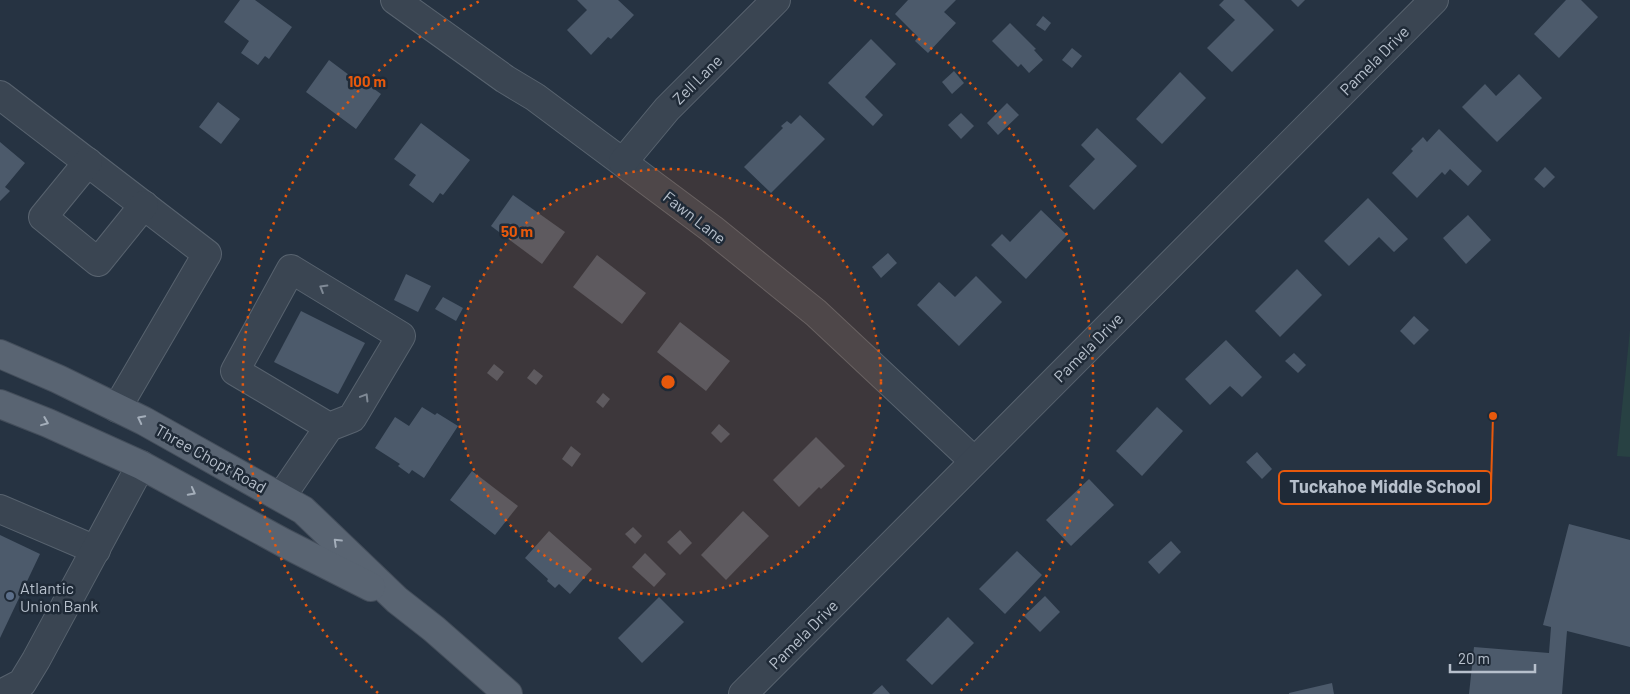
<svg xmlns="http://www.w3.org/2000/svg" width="1630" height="694" font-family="Barlow,sans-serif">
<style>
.green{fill:#284143}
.building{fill:#4c5a6b}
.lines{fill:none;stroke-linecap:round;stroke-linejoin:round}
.minor-casing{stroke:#58636f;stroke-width:30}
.major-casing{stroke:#444e5b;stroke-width:30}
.minor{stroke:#3a4552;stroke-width:28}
.major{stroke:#596472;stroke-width:28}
.oneway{stroke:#7f8995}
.oneway2{stroke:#a4aeba}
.ring{fill:none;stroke:#e8590c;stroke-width:2.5;stroke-dasharray:2.5 5}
.service-dot{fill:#5c6f8a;stroke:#1f2a37;stroke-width:2}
.labels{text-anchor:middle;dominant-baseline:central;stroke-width:5;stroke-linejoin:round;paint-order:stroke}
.street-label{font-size:16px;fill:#b7c0cc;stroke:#1f2a37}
.poi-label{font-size:16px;fill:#b7c0cc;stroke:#1f2a37;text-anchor:start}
.centre{fill:#e8590c;stroke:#1f2a37;stroke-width:2.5}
.ring-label{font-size:15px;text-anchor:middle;font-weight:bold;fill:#e8590c;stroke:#1f2a37;stroke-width:5;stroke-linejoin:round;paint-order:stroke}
.leader{fill:none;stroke:#e8590c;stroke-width:2}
.callout-dot{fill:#e8590c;stroke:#1f2a37;stroke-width:2}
.callout{fill:#1f2a37;stroke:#e8590c;stroke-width:2}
.callout-label{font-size:18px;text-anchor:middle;font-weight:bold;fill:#b7c0cc}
</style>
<rect width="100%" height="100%" fill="#263342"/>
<polygon class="green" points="1630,330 1630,457 1617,456"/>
<g class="building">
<polygon points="240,0 255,0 292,27 269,59 265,56 258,65 241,53 249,41 224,22"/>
<polygon points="577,0 618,0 634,15 611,39 608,37 591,55 567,30 587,10"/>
<polygon points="908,0 956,0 944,12 956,23 928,53 915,41 918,37 895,14"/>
<polygon points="1224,0 1244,0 1274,30 1232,72 1207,48 1235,20 1219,5"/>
<polygon points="1291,0 1305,0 1298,7"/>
<polygon points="1566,0 1581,0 1598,17 1559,58 1534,34"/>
<polygon points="1043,16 1051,23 1045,31 1036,25"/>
<polygon points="1010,23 1036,49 1034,50 1043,60 1029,73 1021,64 1018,67 992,41"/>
<polygon points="871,39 896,64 865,97 883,115 873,126 828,83"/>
<polygon points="1072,48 1082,56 1072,68 1062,60"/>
<polygon points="329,60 357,81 359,78 381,94 356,129 306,92"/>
<polygon points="954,71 964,83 952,94 942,82"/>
<polygon points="1180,72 1206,98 1162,144 1136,119"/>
<polygon points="1519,74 1542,98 1497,142 1462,107 1485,84 1496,96"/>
<polygon points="218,102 240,119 221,144 199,127"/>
<polygon points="1007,103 1019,115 998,135 987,123"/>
<polygon points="961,113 974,126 961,139 948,125"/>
<polygon points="800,115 825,139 771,193 744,167 783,128 781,126 787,121 791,124"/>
<polygon points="421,123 470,160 443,195 440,193 433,203 409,185 416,175 394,159"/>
<polygon points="1097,128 1137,166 1094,210 1069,186 1095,159 1081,145"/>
<polygon points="1439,129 1482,171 1468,186 1450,169 1445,175 1442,172 1417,198 1392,173 1413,151 1411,149 1423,137 1427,142"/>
<polygon points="0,142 25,163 5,187 10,191 0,201"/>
<polygon points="1545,167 1555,177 1544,188 1534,179"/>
<polygon points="513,195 565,232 542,264 491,226"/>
<polygon points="1368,198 1408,239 1394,252 1379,237 1349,266 1324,241"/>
<polygon points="1041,210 1067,235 1026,279 991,245 1002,234 1010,242"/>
<polygon points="1468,215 1491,240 1466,264 1443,238"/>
<polygon points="888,253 897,263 881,278 872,267"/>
<polygon points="597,255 646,293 622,324 573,287"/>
<polygon points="1297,269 1322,295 1280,337 1255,311"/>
<polygon points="406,274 431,286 418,312 394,300"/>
<polygon points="976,276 1002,302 959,346 917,305 939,282 955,297"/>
<polygon points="443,297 463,308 456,321 435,309"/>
<polygon points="301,311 365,343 338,394 274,362"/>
<polygon points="1414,316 1429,330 1414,345 1400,331"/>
<polygon points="680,322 730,361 706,391 657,352"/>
<polygon points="1226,340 1262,377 1242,397 1230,386 1210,405 1185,379"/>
<polygon points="1294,353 1306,365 1298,373 1285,361"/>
<polygon points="494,364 504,372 497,381 487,373"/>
<polygon points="534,369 543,376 536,385 527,378"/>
<polygon points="603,393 610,399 603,408 596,402"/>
<polygon points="422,407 435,415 437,413 458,426 424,478 412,470 409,474 398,466 400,464 375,448 395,417 409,426"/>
<polygon points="1157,407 1183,431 1142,476 1116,451"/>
<polygon points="719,424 730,434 721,443 711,433"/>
<polygon points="816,437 845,466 821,489 819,487 799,507 773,480"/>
<polygon points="571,446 581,454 572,467 562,459"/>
<polygon points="1257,452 1272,469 1262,479 1246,462"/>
<polygon points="472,471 518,506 495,535 450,500"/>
<polygon points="1089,479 1114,505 1071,546 1046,520"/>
<polygon points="743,511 769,536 726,580 701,555"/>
<polygon points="1569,524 1630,540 1630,647 1567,631 1562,694 1469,694 1474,647 1549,653 1551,627 1543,625"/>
<polygon points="633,527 642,536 635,544 625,534"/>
<polygon points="680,530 692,543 680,555 667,542"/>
<polygon points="549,531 592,569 570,594 559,584 555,588 547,581 548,579 525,558"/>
<polygon points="0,535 40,554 0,638"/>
<polygon points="1171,541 1181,552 1159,574 1148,562"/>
<polygon points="1017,551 1042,575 1005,614 979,589"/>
<polygon points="645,553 666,574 654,587 632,567"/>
<polygon points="1045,596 1060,612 1040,632 1024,616"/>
<polygon points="659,597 684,622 642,663 618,638"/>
<polygon points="948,617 974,643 932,685 906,660"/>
<polygon points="1332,683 1334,694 1289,694 1289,693"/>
<polygon points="882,685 890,694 872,694"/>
</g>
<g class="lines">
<g class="minor-casing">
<g id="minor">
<polyline points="395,0 505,79 535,97 712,229 816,313 974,461"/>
<polyline points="0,95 207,254 117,408"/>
<polyline points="88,162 43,217 98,262 144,205"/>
<polyline points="623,162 667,109 776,0"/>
<polyline points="281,497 329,427 235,371 291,269 401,336 352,418 329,427"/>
<polyline points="0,509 96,550"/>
<polyline points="1,694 22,683 36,660 141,465"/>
<polyline points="743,694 1434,0"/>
</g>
</g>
<g class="major-casing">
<g id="major">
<polyline points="0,354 58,379 144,421 303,510 397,600 434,629 508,694"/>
<polyline points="0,404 48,423 141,465 284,543 371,587"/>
</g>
</g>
<use href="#minor" class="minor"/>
<use href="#major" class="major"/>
</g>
<defs><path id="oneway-chevron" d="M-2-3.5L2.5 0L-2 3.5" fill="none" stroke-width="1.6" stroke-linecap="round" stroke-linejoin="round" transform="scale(1.25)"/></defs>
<g class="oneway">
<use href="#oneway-chevron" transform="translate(323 288) rotate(-149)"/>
<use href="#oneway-chevron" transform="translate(365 397) rotate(-59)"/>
</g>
<g class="oneway2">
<use href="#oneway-chevron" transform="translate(141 419) rotate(-153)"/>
<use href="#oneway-chevron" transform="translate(45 422) rotate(22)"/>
<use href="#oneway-chevron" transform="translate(192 492) rotate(28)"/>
<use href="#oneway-chevron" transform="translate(337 542) rotate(-136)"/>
</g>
<circle cx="668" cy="382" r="213" fill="#e8590c" fill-opacity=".12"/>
<g class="ring">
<circle cx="668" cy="382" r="213"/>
<path d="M378 693A425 425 0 0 1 482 0M854 0A425 425 0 0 1 958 693"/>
</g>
<circle class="service-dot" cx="10" cy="596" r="5"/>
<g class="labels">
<g class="street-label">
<text transform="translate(1374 60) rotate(-45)">Pamela Drive</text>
<text transform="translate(697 79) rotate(-45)">Zell Lane</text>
<text transform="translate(695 217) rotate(38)">Fawn Lane</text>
<text transform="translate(1088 347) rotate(-45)">Pamela Drive</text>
<text transform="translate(211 458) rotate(29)">Three Chopt Road</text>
<text transform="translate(803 634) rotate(-45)">Pamela Drive</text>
</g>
<g class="poi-label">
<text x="20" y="587">Atlantic<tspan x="20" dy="18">Union Bank</tspan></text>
</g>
</g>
<circle cx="668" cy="382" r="8" class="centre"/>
<g class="ring-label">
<text x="367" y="87">100 m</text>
<text x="517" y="237">50 m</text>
</g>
<path class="leader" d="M1493 416L1491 487"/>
<circle class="callout-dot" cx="1493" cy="416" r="5"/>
<rect class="callout" x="1279" y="471" width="212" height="33" rx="5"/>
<g class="callout-label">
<text x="1385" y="493">Tuckahoe Middle School</text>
</g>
<path d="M1450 664v8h85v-8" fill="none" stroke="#b7c0cc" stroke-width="2.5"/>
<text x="1458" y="664" font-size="15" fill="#b7c0cc" stroke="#1f2a37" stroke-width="4" paint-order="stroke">20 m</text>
</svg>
